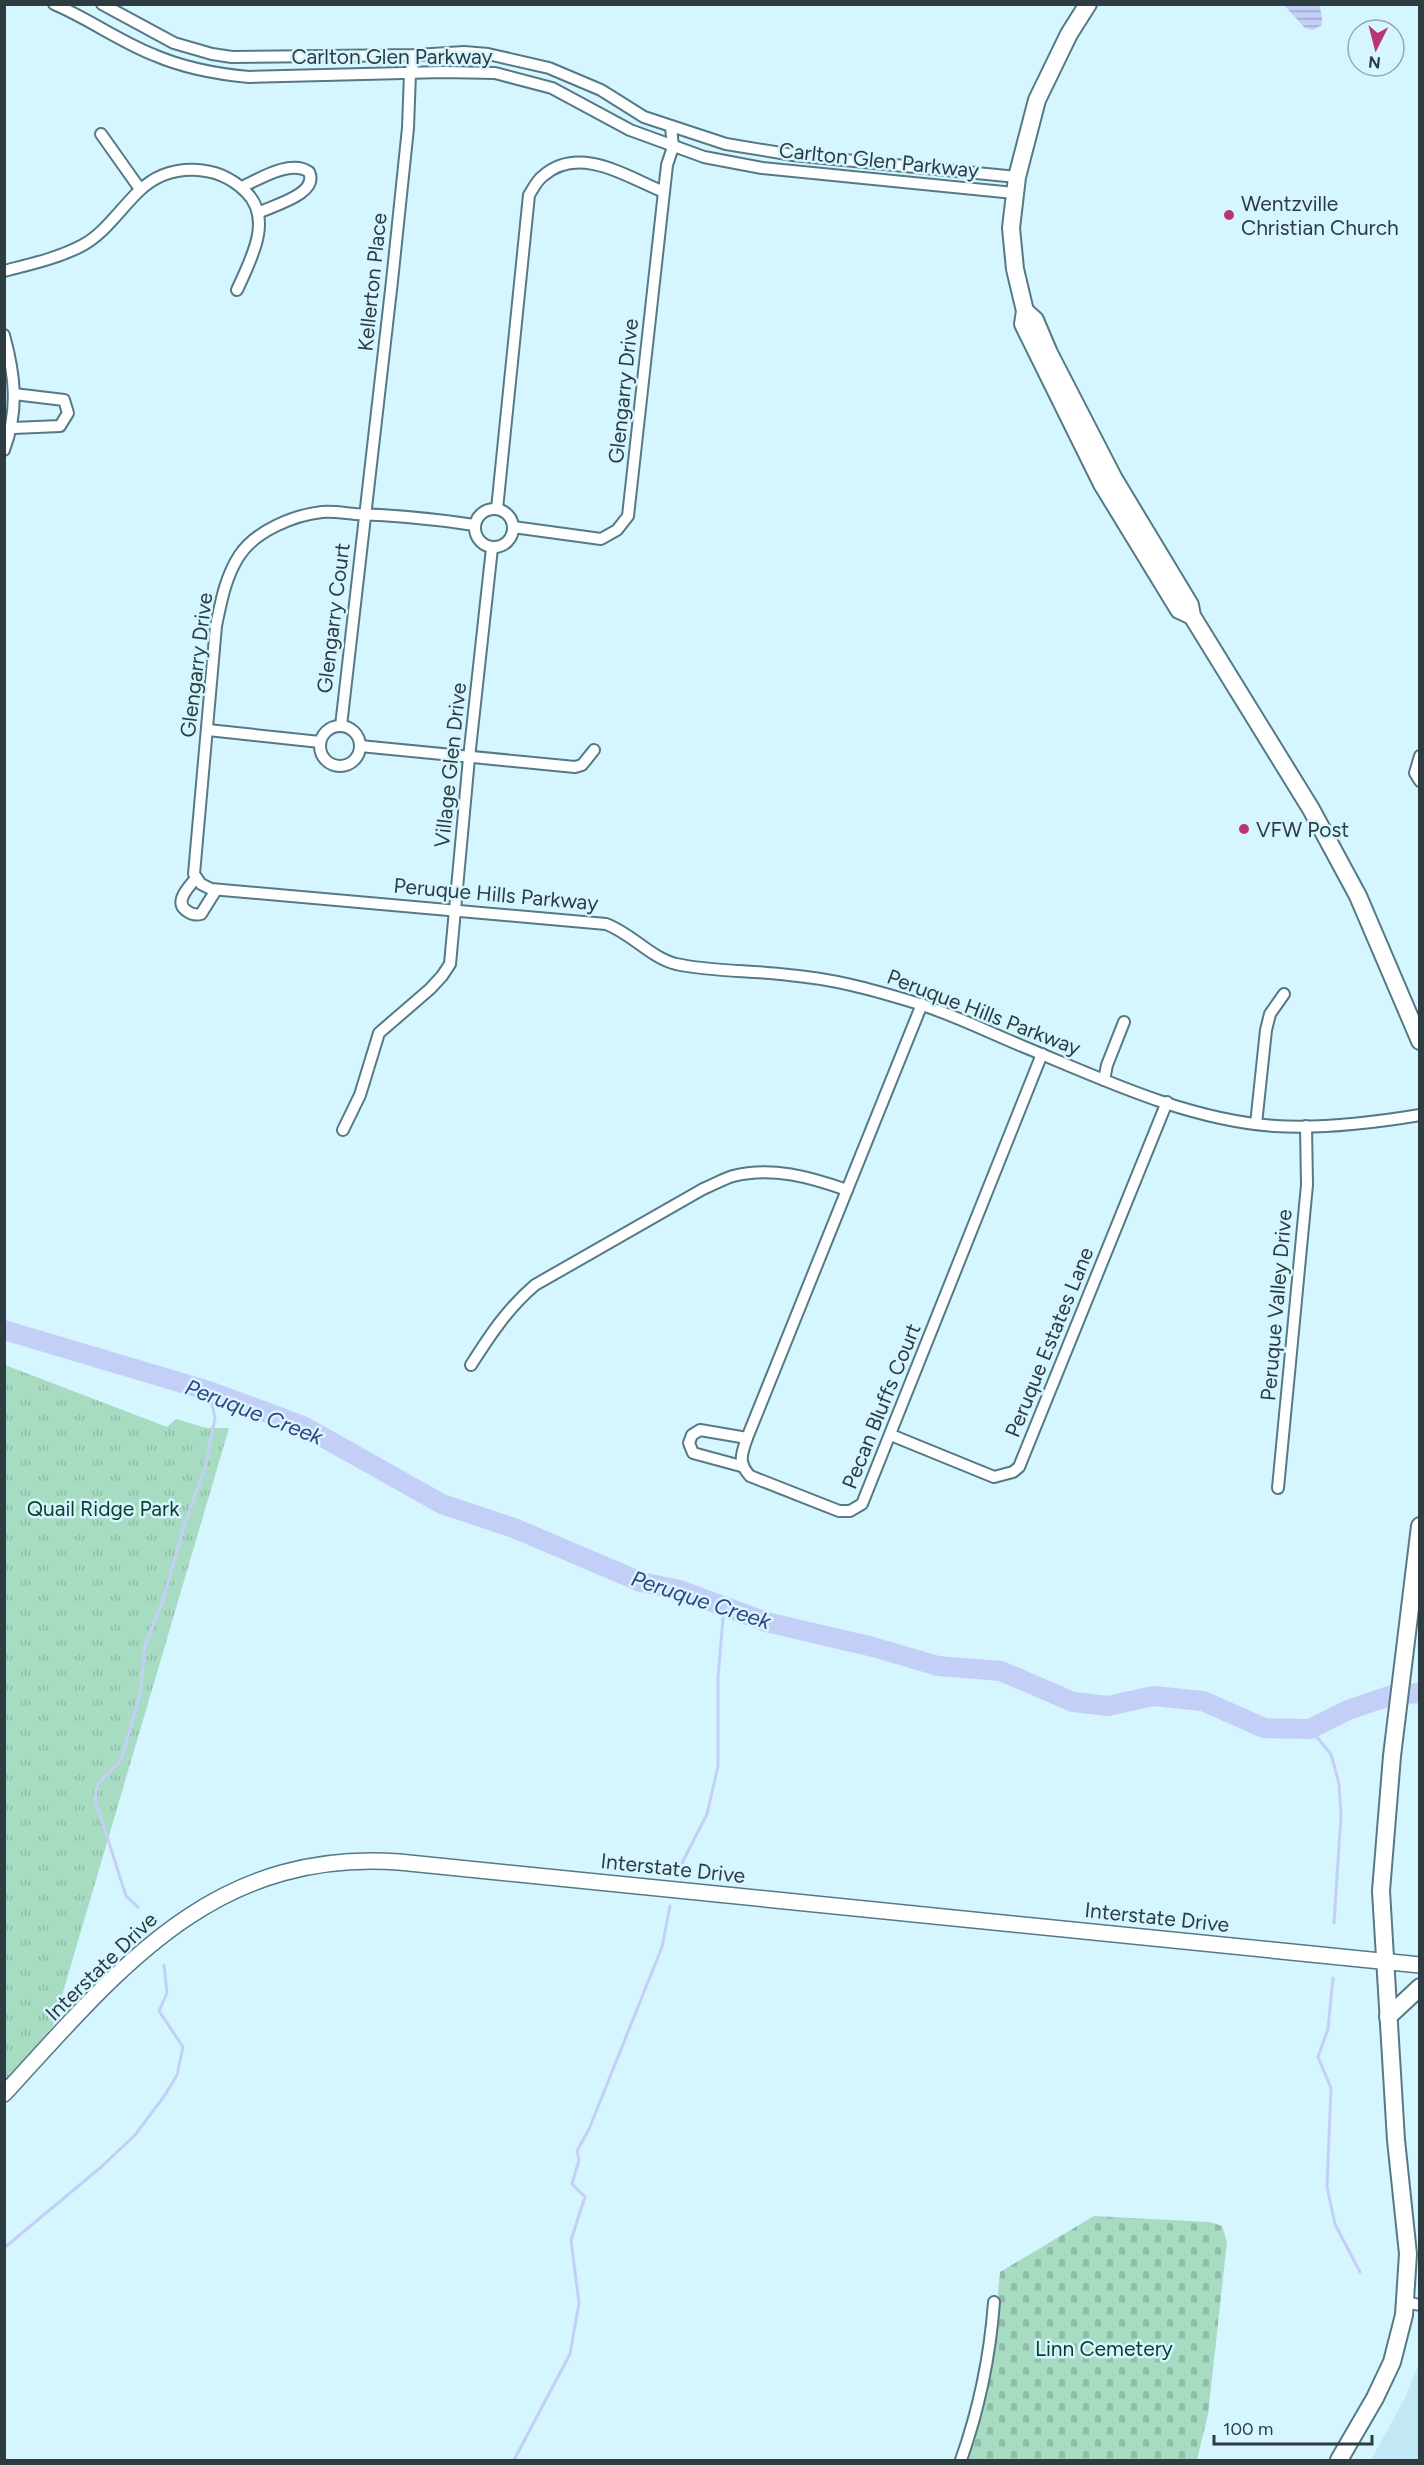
<svg xmlns="http://www.w3.org/2000/svg" width="1424" height="2465" font-family="Figtree,sans-serif">
<style>
.built{fill:#c1e8f4}
.cemetery{fill:url(#cemetery-stones)}
.park{fill:url(#park-tufts)}
.water{fill:url(#water-rules)}
.lines{fill:none;stroke-linecap:round;stroke-linejoin:round}
.stream{stroke:#c4cff8;stroke-width:3}
.river{stroke:#c4cff8;stroke-width:20}
.street-casing{stroke:#557a85;stroke-width:14}
.secondary-casing{stroke:#557a85;stroke-width:18}
.primary-casing{stroke:#557a85;stroke-width:20}
.street{stroke:#fff;stroke-width:10}
.secondary{stroke:#fff;stroke-width:15}
.primary{stroke:#fff;stroke-width:16}
.poi-dot{fill:#ba3578;stroke:#d5f5ff;stroke-width:2}
.labels{text-anchor:middle;dominant-baseline:central;stroke-width:5;stroke-linejoin:round;paint-order:stroke}
.street-label{font-size:21px;fill:#2c3c41;stroke:#d5f5ff}
.poi-label{font-size:21px;fill:#2c3c41;stroke:#d5f5ff;text-anchor:start}
.park-label{font-size:21px;fill:#0b3e2b;stroke:#d5f5ff}
.water-label{font-size:22px;font-style:italic;fill:#36427f;stroke:#d5f5ff}
</style>
<defs>
<pattern id="cemetery-stones" width="16" height="16" patternUnits="userSpaceOnUse" patternTransform="scale(1.5)"><rect width="16" height="16" fill="#a7dbc2"/><path d="M2 7V4a2 2 0 0 1 4 0v3zM10 15v-3a2 2 0 0 1 4 0v3z" fill="#90bda8"/></pattern>
<pattern id="park-tufts" width="24" height="20" patternUnits="userSpaceOnUse" patternTransform="scale(1.5)"><rect width="24" height="20" fill="#a7dbc2"/><path d="M3 7l-1-3M5 7V3M7 7l1-3M15 17l-1-3M17 17v-4M19 17l1-3" fill="none" stroke="#90bda8"/></pattern>
<pattern id="water-rules" width="6" height="5" patternUnits="userSpaceOnUse" patternTransform="scale(1.5)"><rect width="6" height="5" fill="#c4cff8"/><path d="M0 2.5h6" fill="none" stroke="#9fa9ca"/></pattern>
</defs>
<rect width="100%" height="100%" fill="#d5f5ff"/>
<polygon class="built" points="1419,2364 1419,2460 1371,2460 1405,2398"/>
<polygon class="cemetery" points="1094,2216 1209,2222 1222,2226 1227,2242 1208,2414 1197,2460 967,2460 992,2359 1000,2272"/>
<polygon class="park" points="5,1365 167,1427 176,1419 206,1428 229,1428 53,2026 5,2084"/>
<polygon class="water" points="1284,5 1319,5 1322,16 1322,25 1313,30 1305,28"/>
<g class="lines">
<g class="stream">
<polyline points="1310,1729 1331,1754 1339,1784 1341,1815 1334,1923"/>
<polyline points="681,1865 707,1814 718,1766 718,1678 724,1606"/>
<polyline points="138,1907 126,1896 95,1799 97,1785 121,1760 140,1694 145,1645 163,1600 186,1520 205,1468 215,1418 209,1391"/>
<polyline points="1333,1978 1328,2029 1318,2057 1331,2088 1327,2187 1335,2224 1360,2272"/>
<polyline points="4,2248 100,2168 135,2135 165,2095 177,2075 183,2047 159,2011 167,1993 164,1965"/>
<polyline points="514,2460 570,2354 579,2303 571,2240 585,2197 572,2184 579,2160 577,2151 589,2129 662,1947 670,1906"/>
</g>
<polyline class="river" points="4,1330 209,1391 303,1426 442,1504 514,1528 641,1582 680,1590 766,1622 873,1647 938,1666 1001,1671 1073,1702 1108,1706 1153,1696 1203,1701 1264,1728 1310,1729 1348,1710 1392,1695 1420,1693"/>
<g class="street-casing">
<g id="street">
<path d="M54,4c35,15 65,37 100,51 30,13 62,19 95,22l194,-5 52,1 57,15 78,42 74,27 58,11 252,25"/>
<polyline points="102,4 174,43 212,54 232,57 416,55 464,52 488,54 549,68 601,90 644,117 726,144 793,155 1017,177"/>
<polyline points="101,134 140,189"/>
<path d="M242,187c17,-8 49,-28 67,-15 10,22 -35,33 -51,41"/>
<path d="M4,271c27,-7 55,-13 79,-26 22,-12 38,-37 56,-54 30,-29 78,-28 107,1 28,27 4,69 -9,98"/>
<path d="M4,335c11,40 15,75 0,115"/>
<polyline points="13,428 60,426 68,413 64,400 14,394"/>
<circle cx="494" cy="528" r="19"/>
<path d="M497,509l32,-314c4,-6 8,-15 14,-19 36,-32 84,1 121,16"/>
<path d="M474,525c-39,-6 -80,-10 -119,-11 -11,-1 -22,-3 -33,-2 -28,3 -67,19 -83,44 -14,22 -18,46 -23,70l-22,248 7,10 10,5 395,35c25,9 45,34 70,40 37,8 76,6 113,11 45,4 81,14 124,27 37,11 73,29 109,44 80,33 165,74 253,80 48,3 97,-3 145,-11"/>
<polyline points="513,527 601,539 617,530 628,516 667,165 673,147 671,127"/>
<polyline points="341,726 392,281 408,128 410,73 416,55"/>
<circle cx="340" cy="746" r="20"/>
<polyline points="208,730 320,742"/>
<polyline points="360,746 575,767 582,765 594,750"/>
<polyline points="1420,756 1415,773 1420,781"/>
<path d="M196,878c-7,9 -23,24 -9,33 5,4 9,4 14,3l15,-24"/>
<path d="M922,1004l-175,434c-6,17 -9,25 3,38l89,35h11l12,-7 180,-450"/>
<polyline points="1104,1080 1107,1065 1124,1022"/>
<polyline points="1256,1124 1266,1030 1270,1014 1284,994"/>
<polyline points="343,1130 360,1095 379,1033 430,989 442,976 450,964 469,758 492,548"/>
<path d="M471,1365c19,-30 37,-57 64,-80l168,-96c10,-4 20,-10 30,-13 38,-10 77,1 114,14"/>
<polyline points="891,1435 994,1477 1013,1472 1019,1467 1167,1102"/>
<polyline points="741,1466 693,1453 689,1443 692,1435 700,1430 747,1438"/>
<polyline points="1278,1488 1307,1185 1306,1126"/>
<polyline points="1405,2302 1420,2305"/>
<path d="M961,2460c18,-51 29,-103 33,-158"/>
</g>
</g>
<g class="secondary-casing">
<path id="secondary" d="M4,2094c115,-125 208,-245 395,-232l1021,103"/>
</g>
<g class="primary-casing">
<g id="primary">
<polyline points="1088,4 1069,34 1037,100 1017,177 1011,228 1015,269 1025,311 1023,324 1102,484 1179,610 1192,616"/>
<polyline points="1025,311 1035,320 1049,353 1114,479 1190,605 1192,616 1311,809 1358,896 1420,1041"/>
<polyline points="1388,2017 1420,1987"/>
<polyline points="1339,2460 1375,2398 1392,2362 1404,2315 1408,2254 1396,2140 1381,1891 1392,1756 1420,1526"/>
</g>
</g>
<use href="#street" class="street"/>
<use href="#secondary" class="secondary"/>
<use href="#primary" class="primary"/>
</g>
<g class="poi-dot">
<circle cx="1229" cy="215" r="6"/>
<circle cx="1244" cy="829" r="6"/>
</g>
<g class="labels">
<g class="street-label">
<text x="392" y="56">Carlton Glen Parkway</text>
<text transform="translate(879 160) rotate(6)">Carlton Glen Parkway</text>
<text transform="translate(372 282) rotate(-84)">Kellerton Place</text>
<text transform="translate(623 391) rotate(-84)">Glengarry Drive</text>
<text transform="translate(333 618) rotate(-83)">Glengarry Court</text>
<text transform="translate(196 665) rotate(-83)">Glengarry Drive</text>
<text transform="translate(450 765) rotate(-84)">Village Glen Drive</text>
<text transform="translate(496 894) rotate(5)">Peruque Hills Parkway</text>
<text transform="translate(984 1012) rotate(21)">Peruque Hills Parkway</text>
<text transform="translate(1276 1305) rotate(-85)">Peruque Valley Drive</text>
<text transform="translate(1049 1342) rotate(-68)">Peruque Estates Lane</text>
<text transform="translate(881 1406) rotate(-68)">Pecan Bluffs Court</text>
<text transform="translate(673 1868) rotate(6)">Interstate Drive</text>
<text transform="translate(1157 1917) rotate(6)">Interstate Drive</text>
<text transform="translate(101 1966) rotate(-44)">Interstate Drive</text>
</g>
<g class="poi-label">
<text x="1241" y="203">Wentzville<tspan x="1241" dy="24">Christian Church</tspan></text>
<text x="1256" y="829">VFW Post</text>
</g>
<g class="park-label">
<text x="103" y="1508">Quail Ridge Park</text>
<text x="1104" y="2348">Linn Cemetery</text>
</g>
<g class="water-label">
<text transform="translate(254 1412) rotate(21)">Peruque Creek</text>
<text transform="translate(701 1600) rotate(18)">Peruque Creek</text>
</g>
</g>
<rect width="1424" height="2465" fill="none" stroke="#2c3c41" stroke-width="12"/>
<g transform="translate(1376 48) rotate(186)"><circle r="28" fill="#d5f5ff" stroke="#91abb3" stroke-width="1.5"/>
<path d="M0-4.5L10 22L0 15L-10 22Z" fill="#ba3578"/>
<text y="-9" font-size="16" font-weight="bold" text-anchor="middle" fill="#2c3c41">N</text>
</g>
<path d="M1214 2435v9h158v-9" fill="none" stroke="#2c3c41" stroke-width="3"/>
<text x="1223" y="2435" font-size="18" fill="#2c3c41" stroke="#d5f5ff" stroke-width="4.5" paint-order="stroke">100 m</text>
</svg>
